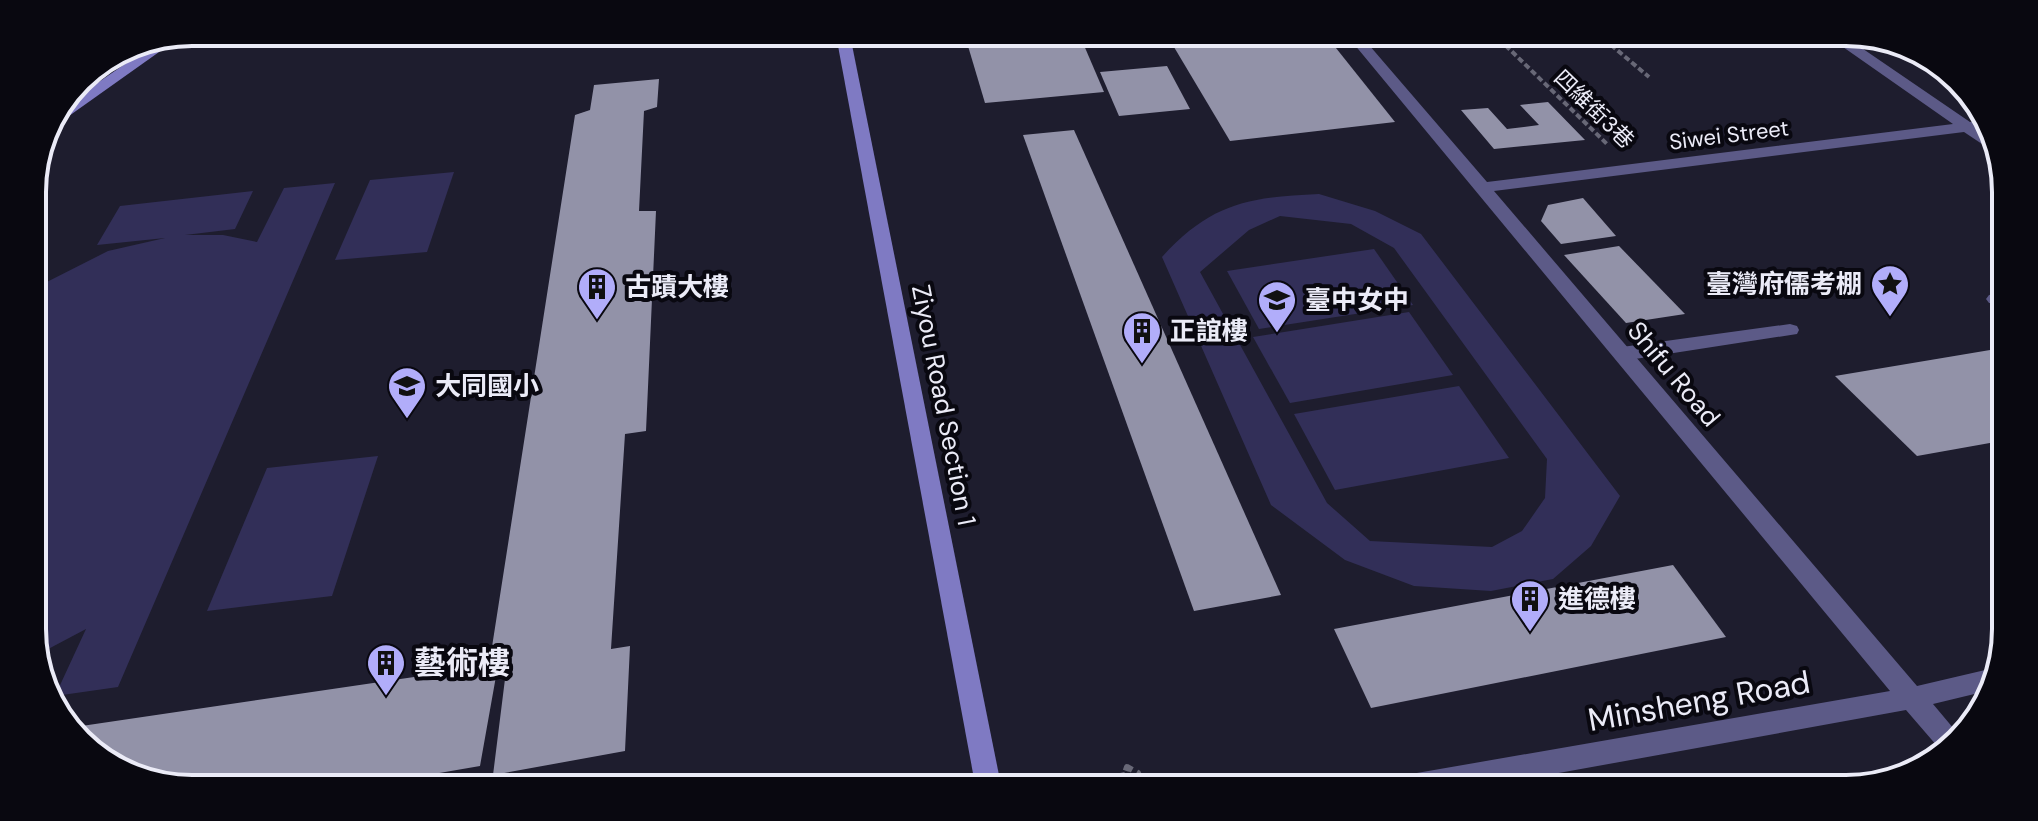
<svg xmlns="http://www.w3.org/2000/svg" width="2038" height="821" font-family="'DM Sans','Noto Sans TC',sans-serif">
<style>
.green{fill:#322f58;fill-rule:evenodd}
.building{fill:#9292a8}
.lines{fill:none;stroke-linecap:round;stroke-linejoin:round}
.path-far1{stroke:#686877;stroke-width:4;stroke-dasharray:6 3;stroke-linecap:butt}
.path{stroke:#686877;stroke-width:6;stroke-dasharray:10 5;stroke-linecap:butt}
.lane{fill:#5c5a87;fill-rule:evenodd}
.street{fill:#5c5a87;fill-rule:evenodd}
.secondary{fill:#7f7ac3;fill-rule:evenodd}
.path-bridge{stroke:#686877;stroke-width:6;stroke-dasharray:10 5;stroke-linecap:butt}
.labels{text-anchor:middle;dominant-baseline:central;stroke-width:8;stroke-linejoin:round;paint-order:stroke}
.far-street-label{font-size:22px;fill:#ebebf7;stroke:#090810}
.poi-label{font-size:26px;font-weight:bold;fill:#ebebf7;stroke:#090810;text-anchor:start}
.street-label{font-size:26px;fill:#ebebf7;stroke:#090810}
.near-poi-label{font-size:32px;font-weight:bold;fill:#ebebf7;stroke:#090810;text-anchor:start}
.near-street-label{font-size:32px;fill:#ebebf7;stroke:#090810}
.rim{fill:none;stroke:#ebebf7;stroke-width:4}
</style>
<rect width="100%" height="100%" fill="#1e1d2e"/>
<g class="green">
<polygon points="454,172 427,252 335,260 370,180"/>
<polygon points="335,183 118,687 55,696 86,629 35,656 33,289 108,251 165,238 97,245 120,206 253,191 235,229 185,235 223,235 257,242 284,188"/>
<path d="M1319,194l56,17 46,23 199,262 -29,50 -38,33 -62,12 -77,-5 -69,-26 -74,-55 -109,-248c49,-54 87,-60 157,-63zM1280,216l71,8 43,24 153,211 -2,39 -23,33 -30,16 -122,-6 -43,-38 -127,-231 49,-42z"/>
<polygon points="1374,249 1413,305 1259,329 1227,271"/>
<polygon points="1409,312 1453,375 1290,403 1253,337"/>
<polygon points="1459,386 1509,458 1335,490 1294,414"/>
<polygon points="378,456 332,596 207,611 267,468"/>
</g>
<g class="building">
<polygon points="965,36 1080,36 1104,92 985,103"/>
<polygon points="1168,37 1328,38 1395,122 1230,141"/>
<polygon points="1167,66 1190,109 1119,116 1100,72"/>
<polygon points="659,79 657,107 644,111 639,211 656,211 646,431 625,434 611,649 630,646 625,751 493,775 507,663 498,665 480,766 387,782 140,780 71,734 68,728 489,666 575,115 590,110 594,85"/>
<polygon points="1548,102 1585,140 1494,149 1461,110 1488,108 1507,129 1539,125 1520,105"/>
<polygon points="1074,130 1281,595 1194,611 1023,135"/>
<polygon points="1583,198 1616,236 1561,244 1541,221 1548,205"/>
<polygon points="1619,246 1685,314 1626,323 1564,255"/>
<polygon points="2002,348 2001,441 1917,456 1835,376"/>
<polygon points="1673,565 1726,637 1371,708 1334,629"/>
</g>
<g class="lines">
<g class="path-far1">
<polyline points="1499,39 1607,144"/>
<polyline points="1604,39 1649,77"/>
</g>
<g class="path">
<polyline points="1144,784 1146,777 1148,785"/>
<polyline points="1121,785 1127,767 1138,773 1142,785"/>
</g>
<g class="lane">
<polygon points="2003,292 2003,304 1989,303 1986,299 1989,295"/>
<polygon points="1790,324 1797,326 1799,330 1797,334 1622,361 1612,354 1622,347"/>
</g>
<g class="street">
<polygon points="290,32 337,33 330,37 230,46 138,43 166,37 230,38"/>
<polygon points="1349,38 1363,38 1487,182 1953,124 1833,40 1850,40 1970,122 1982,121 1986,129 1981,130 1988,135 1995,149 1988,148 1964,132 1494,191 1917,686 1998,667 1997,681 1991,690 1933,704 1959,735 1944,754 1906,710 1482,787 1398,786 1402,778 1411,774 1890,691"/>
</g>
<g class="secondary">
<polygon points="183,35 52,128 46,129 55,112 163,38"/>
<polygon points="836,35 850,35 1001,785 975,784"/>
</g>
<polyline class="path-bridge" points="1074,785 1125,775"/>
</g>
<defs>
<g id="sight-pin" transform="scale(2)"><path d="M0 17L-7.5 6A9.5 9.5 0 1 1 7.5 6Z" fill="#b1adfa" stroke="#090810"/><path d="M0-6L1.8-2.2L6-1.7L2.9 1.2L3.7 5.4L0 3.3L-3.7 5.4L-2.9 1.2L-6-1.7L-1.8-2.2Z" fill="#111"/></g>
<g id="building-pin" transform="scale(2)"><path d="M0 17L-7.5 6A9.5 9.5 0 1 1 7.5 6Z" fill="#b1adfa" stroke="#090810"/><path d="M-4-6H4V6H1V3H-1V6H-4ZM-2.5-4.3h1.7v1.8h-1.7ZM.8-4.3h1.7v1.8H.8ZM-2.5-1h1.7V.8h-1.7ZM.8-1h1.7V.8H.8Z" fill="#111"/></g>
<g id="school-pin" transform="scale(2)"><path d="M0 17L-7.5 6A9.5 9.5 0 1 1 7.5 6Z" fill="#b1adfa" stroke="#090810"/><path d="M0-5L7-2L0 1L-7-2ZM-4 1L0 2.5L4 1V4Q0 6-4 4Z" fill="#111"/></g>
</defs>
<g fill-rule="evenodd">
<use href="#sight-pin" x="1890" y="284"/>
<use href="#building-pin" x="597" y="287"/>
<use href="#school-pin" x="1277" y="300"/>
<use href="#building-pin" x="1142" y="331"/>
<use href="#school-pin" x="407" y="386"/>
<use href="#building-pin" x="1530" y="599"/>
<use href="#building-pin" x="386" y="663"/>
</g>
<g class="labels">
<g class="far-street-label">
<text transform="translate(1594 109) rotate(44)">四維街3巷</text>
<text transform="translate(1729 135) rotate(-7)">Siwei Street</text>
</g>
<g class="poi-label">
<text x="1862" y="284" text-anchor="end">臺灣府儒考棚</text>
<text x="625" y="287">古蹟大樓</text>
<text x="1305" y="300">臺中女中</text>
<text x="1170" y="331">正誼樓</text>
<text x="435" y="386">大同國小</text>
<text x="1558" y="599">進德樓</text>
</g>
<g class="street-label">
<text transform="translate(1674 374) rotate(50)">Shifu Road</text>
<text transform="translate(944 405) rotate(79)">Ziyou Road Section 1</text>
</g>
<g class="near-poi-label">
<text x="414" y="663">藝術樓</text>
</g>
<g class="near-street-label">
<text transform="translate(1699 701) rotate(-10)">Minsheng Road</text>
</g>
</g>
<path d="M0 0H2038V821H0ZM192 46H1846A146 146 0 0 1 1992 192V629A146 146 0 0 1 1846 775H192A146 146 0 0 1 46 629V192A146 146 0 0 1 192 46Z" fill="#090810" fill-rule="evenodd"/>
<path class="rim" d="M192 46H1846A146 146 0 0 1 1992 192V629A146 146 0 0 1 1846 775H192A146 146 0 0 1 46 629V192A146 146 0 0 1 192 46Z"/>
</svg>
